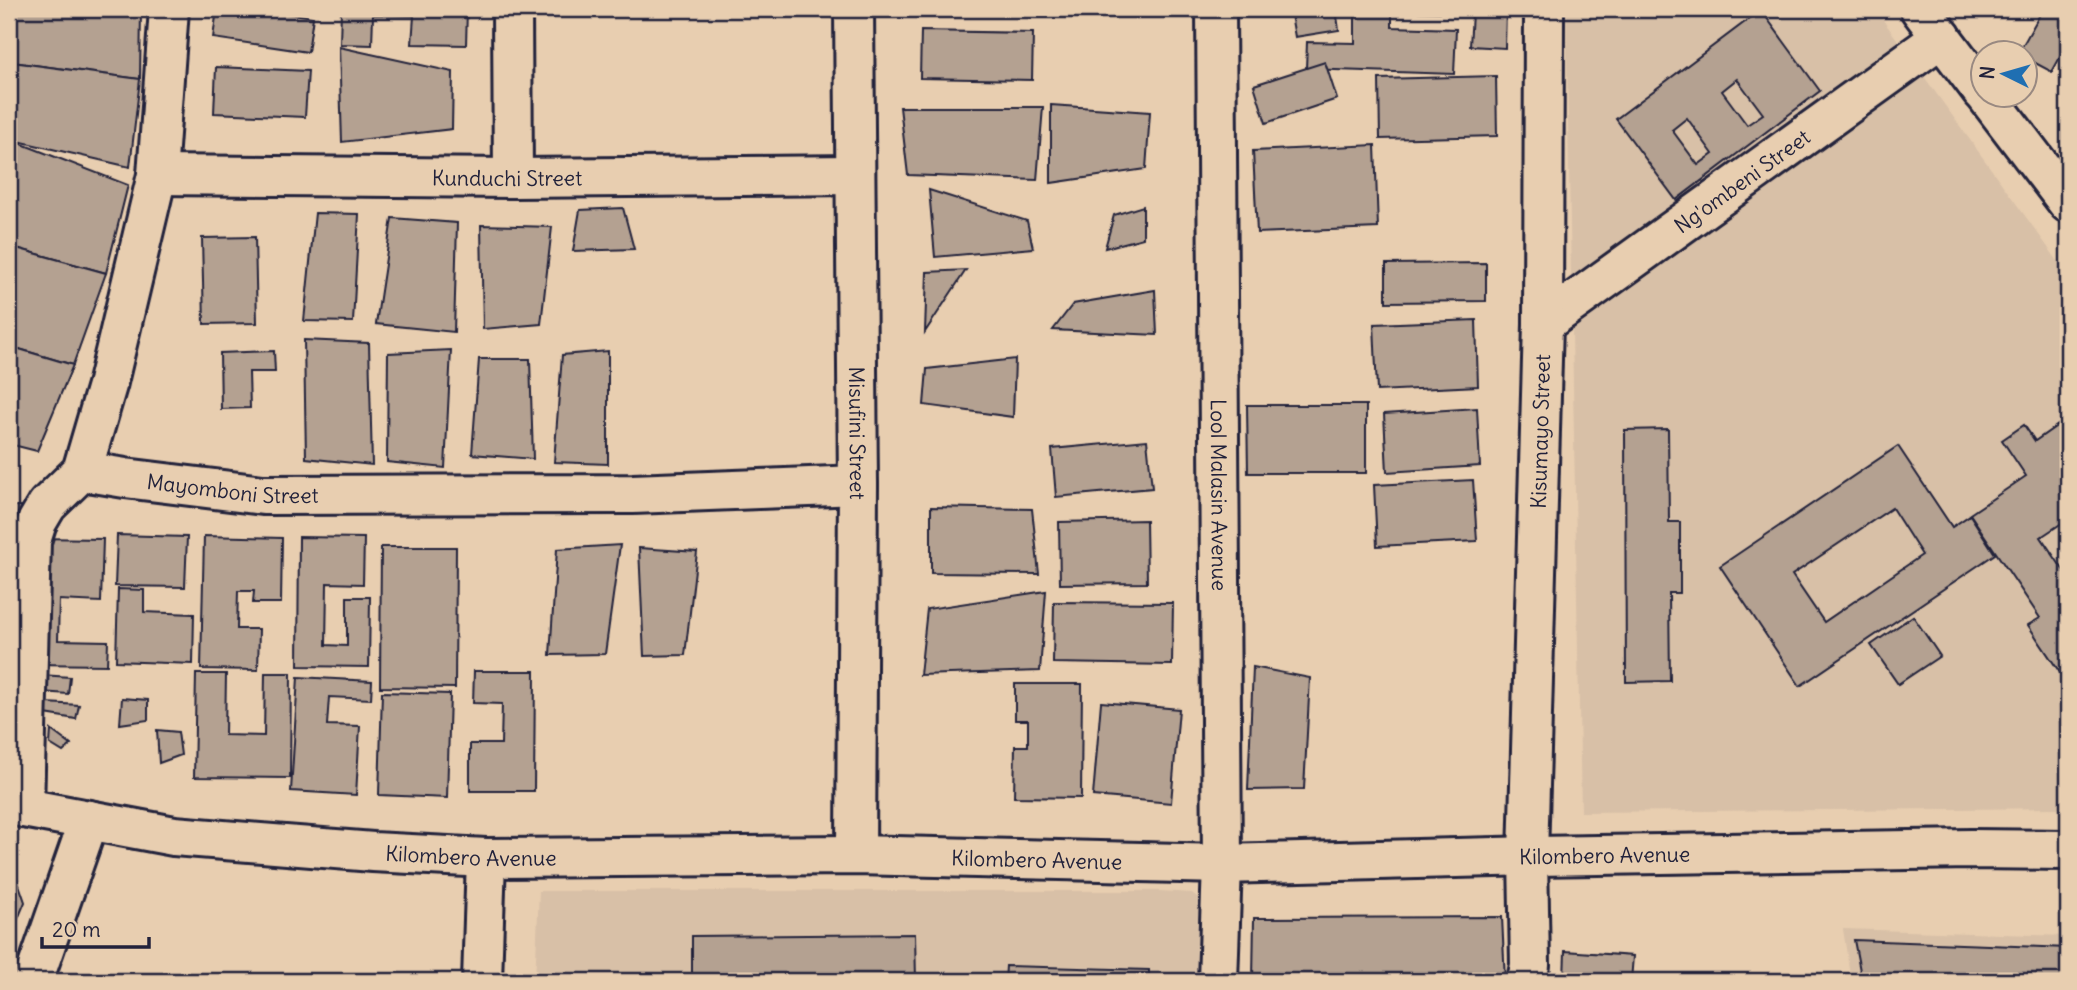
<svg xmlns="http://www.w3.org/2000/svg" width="2077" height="990" font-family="Delius,sans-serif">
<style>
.built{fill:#d8c0a7}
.building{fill:#b4a191;stroke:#22223b;stroke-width:2;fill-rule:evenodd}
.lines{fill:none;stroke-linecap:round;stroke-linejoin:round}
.minor-casing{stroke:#22223b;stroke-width:44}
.minor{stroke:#e8ceb0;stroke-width:38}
.labels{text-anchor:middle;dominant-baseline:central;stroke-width:7;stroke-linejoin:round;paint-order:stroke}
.street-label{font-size:21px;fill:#22223b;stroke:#e8ceb0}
</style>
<rect width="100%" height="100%" fill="#e8ceb0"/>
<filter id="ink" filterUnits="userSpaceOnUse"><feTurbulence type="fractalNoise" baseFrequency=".0143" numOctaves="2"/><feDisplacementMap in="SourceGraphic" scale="14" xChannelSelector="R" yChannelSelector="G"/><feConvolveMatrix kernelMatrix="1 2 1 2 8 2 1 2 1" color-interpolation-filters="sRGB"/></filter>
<g filter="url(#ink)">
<g class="built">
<polygon points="1566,9 1875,9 2068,275 2068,808 1581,812"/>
<polygon points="539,891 1160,891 1192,893 1201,900 1205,916 1202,981 535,981"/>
<polygon points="1843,929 2068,936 2068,981 1851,981"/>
</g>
<g class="building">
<polygon points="9,9 17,9 12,62 9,62"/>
<polygon points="17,9 141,9 140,79 12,62"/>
<polygon points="217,9 259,9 313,17 308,52 213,38"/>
<polygon points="341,9 467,9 466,45 412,44 414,16 373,15 372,45 340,44"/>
<polygon points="1290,9 1336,9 1339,30 1295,37"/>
<polygon points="1355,9 1392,9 1392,27 1456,29 1454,74 1306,69 1307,42 1355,43"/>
<polygon points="1412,9 1506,9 1505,48 1470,46 1472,13 1412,11"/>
<polygon points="2043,9 2059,9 2068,14 2068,43 2052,72 2024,57 2024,52 2019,52"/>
<path d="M1761,10l59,81 -144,109 -60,-81zM1737,79l26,35 -16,11 -25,-34zM1687,118l26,36 -15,11 -26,-35z"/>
<polygon points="921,31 1033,33 1032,80 920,78"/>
<polygon points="339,47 453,72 452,129 342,142"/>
<polygon points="9,62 12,62 9,139"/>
<polygon points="12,62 140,79 130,167 9,139"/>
<polygon points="1325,62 1337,99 1266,123 1254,85"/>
<polygon points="216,67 308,71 305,117 214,113"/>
<polygon points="1496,76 1497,136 1380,139 1379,79"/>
<polygon points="1051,105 1150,112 1146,169 1051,183"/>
<polygon points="900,107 1043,107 1037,180 908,175"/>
<polygon points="9,139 128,185 106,273 9,246"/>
<polygon points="1375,145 1378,228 1257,233 1253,151"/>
<polygon points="929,190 1027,221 1033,248 935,257"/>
<polygon points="1143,206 1143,238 1105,248 1114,215"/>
<polygon points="623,208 634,249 573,251 580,210"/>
<polygon points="315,213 359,214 353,322 304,321"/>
<polygon points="392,218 457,223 454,332 376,324"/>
<polygon points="481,225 552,227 541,324 483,329"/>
<polygon points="255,237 257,323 204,324 202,238"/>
<polygon points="9,246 106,273 73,365 9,346"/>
<polygon points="1486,263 1486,301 1386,302 1386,264"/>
<polygon points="966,270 925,332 927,272"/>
<polygon points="1155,290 1157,335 1053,330 1073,304"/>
<polygon points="1476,320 1478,386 1377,391 1374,324"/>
<polygon points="304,340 369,343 372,465 306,458"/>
<polygon points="9,346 73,365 37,451 9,444"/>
<polygon points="451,350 445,468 387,462 388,353"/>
<polygon points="274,351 275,372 249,372 250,408 221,409 220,353"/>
<polygon points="608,351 608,464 554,462 562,355"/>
<polygon points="479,359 530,359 533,459 472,454"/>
<polygon points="1015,359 1013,417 924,405 927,369"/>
<polygon points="1247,405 1366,405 1366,473 1248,473"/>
<polygon points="1477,408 1480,466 1387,472 1384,414"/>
<polygon points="2068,418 2068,519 2041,537 2066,574 2068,572 2068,678 2065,680 2028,625 2040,618 1970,514 2026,476 2002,440 2024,425 2035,441"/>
<polygon points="1668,429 1669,522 1680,522 1680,593 1669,593 1670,681 1626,682 1625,430"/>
<polygon points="1147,440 1152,488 1056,497 1052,449"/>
<path d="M1898,446l54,81 18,-12 25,39 -195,132 -80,-120zM1892,508l30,47 -98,67 -32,-47z"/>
<polygon points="1473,480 1477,541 1377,546 1374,485"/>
<polygon points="9,506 21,506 14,722 9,722"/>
<polygon points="931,507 1032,509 1039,574 931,573"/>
<polygon points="1146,520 1147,583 1060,584 1059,522"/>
<polygon points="117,535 187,537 185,587 115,586"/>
<polygon points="204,536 282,538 281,603 253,603 254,591 238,591 237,629 259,629 258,670 201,669"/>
<polygon points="299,537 364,538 363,584 327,583 326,645 347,646 347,597 370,597 369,667 298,666"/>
<polygon points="35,538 103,539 101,602 59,600 58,640 108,641 107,665 32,664"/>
<polygon points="620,545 605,654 550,655 557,549"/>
<polygon points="381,547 456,547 455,688 380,687"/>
<polygon points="639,548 697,552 685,655 644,656"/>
<polygon points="118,589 144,590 144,612 194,614 193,664 116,661"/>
<polygon points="1046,591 1040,671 920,675 927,609"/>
<polygon points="1054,602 1173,603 1172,665 1053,663"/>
<polygon points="1913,616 1940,656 1898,684 1871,645"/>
<polygon points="1253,667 1310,678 1304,789 1248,790"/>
<polygon points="474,671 535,671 534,791 470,791 470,744 501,744 502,704 473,703"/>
<polygon points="265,673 291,673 290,778 194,777 196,674 226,674 225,735 264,736"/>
<polygon points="41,675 70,677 68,694 41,692"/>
<polygon points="298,677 372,681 371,699 329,697 327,725 360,726 356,795 291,791"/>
<polygon points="1015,684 1082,684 1081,798 1014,797 1015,746 1028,746 1028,720 1015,720"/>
<polygon points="382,692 450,694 447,798 379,795"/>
<polygon points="122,698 148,700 148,720 120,724"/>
<polygon points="1101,702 1179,709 1171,803 1093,796"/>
<polygon points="46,703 79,705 76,719 39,713"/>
<polygon points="51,730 71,745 63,752 50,744"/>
<polygon points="157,730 178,732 181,755 159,763"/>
<polygon points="9,868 14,870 25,902 9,940"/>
<polygon points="1502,917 1505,981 1253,981 1254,918"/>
<polygon points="915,934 916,981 692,981 692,936"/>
<polygon points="1854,940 2068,948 2068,981 1862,981"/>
<polygon points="1565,951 1633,956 1631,981 1564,981"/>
<polygon points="1006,966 1149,970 1149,981 1005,981"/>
</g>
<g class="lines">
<g class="minor-casing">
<g id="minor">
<polyline points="512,9 513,178"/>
<path id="s1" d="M854,9l4,476 -2,370"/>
<path id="s2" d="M1216,9l6,855 -4,117"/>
<polyline points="1920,9 1982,91"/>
<polyline points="1985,94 2068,203"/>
<path id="s3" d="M157,175l356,3 342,-3"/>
<path id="s4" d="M1543,324l399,-287"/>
<path id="s5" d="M82,471l43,7 138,17 370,-1 225,-9"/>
<path id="s6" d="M9,803l15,5 150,28 199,16 113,6 370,-3 366,9 313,-8 436,-7 97,1"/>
<polyline points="24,808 31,541 37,522 47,505 82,471 108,382 157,175 169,9"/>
<polyline points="33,981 89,820"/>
<polyline points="482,981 486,858"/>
<path id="s7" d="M1527,981l3,-16 -2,-109 15,-532 1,-315"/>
</g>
</g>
<use href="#minor" class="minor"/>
</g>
</g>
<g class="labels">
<g class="street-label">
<text stroke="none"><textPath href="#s3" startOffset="350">Kunduchi Street</textPath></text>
<text stroke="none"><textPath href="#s4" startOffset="245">Ng'ombeni Street</textPath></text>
<text stroke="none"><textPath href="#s1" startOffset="424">Misufini Street</textPath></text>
<text stroke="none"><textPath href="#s7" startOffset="550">Kisumayo Street</textPath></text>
<text stroke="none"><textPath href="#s5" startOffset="152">Mayomboni Street</textPath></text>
<text stroke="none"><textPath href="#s2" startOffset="486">Lool Malasin Avenue</textPath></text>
<text stroke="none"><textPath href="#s6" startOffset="466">Kilombero Avenue</textPath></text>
<text stroke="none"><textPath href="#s6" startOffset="1600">Kilombero Avenue</textPath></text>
<text stroke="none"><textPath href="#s6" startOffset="1032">Kilombero Avenue</textPath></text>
</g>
</g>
<rect width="2077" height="990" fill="none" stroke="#e8ceb0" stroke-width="35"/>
<rect x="18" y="18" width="2042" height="955" fill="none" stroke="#22223b" stroke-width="2.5" filter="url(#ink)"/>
<g transform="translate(2004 74) rotate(275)"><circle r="33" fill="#e8ceb0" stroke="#998981" stroke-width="2"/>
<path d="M0-5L12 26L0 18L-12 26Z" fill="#1f6fb2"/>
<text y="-10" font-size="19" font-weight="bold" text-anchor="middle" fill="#22223b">N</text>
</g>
<path d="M42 937v10h107v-10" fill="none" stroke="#22223b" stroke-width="3.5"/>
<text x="52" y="937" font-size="21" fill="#22223b" stroke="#e8ceb0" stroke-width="5" paint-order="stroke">20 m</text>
</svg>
